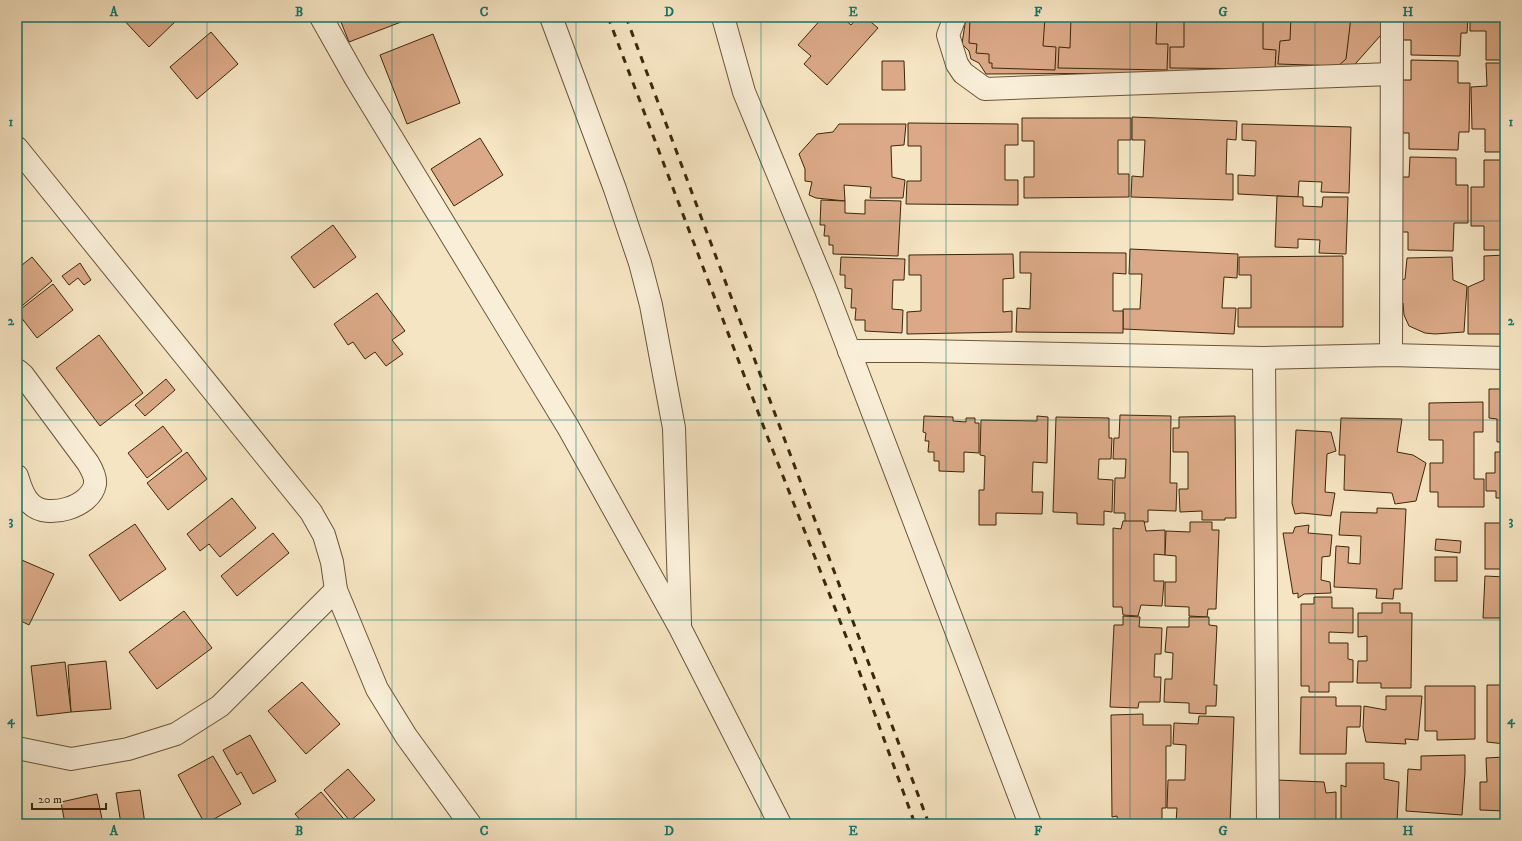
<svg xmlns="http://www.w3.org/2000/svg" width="1522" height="841" font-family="'IM FELL DW Pica',serif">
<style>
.building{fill:#dba987;stroke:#3d2709}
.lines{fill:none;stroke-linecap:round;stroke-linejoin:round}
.minor-casing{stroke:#6b5638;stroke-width:24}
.minor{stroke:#f9eed8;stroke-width:22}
.rail{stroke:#3d2709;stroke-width:3;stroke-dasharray:7 7;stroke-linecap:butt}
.grid{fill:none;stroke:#0f766e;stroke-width:1;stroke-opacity:0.55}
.neatline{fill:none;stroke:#0f766e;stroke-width:1.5}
.grid-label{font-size:13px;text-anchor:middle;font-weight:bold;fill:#0f766e}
</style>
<rect width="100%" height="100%" fill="#f6e5c3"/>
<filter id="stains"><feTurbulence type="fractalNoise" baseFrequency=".005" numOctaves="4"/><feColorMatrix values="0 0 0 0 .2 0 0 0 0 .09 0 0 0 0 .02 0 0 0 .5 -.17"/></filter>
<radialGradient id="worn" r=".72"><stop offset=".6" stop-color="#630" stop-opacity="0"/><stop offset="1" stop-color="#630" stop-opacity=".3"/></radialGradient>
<g class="building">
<polygon points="121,17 180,17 149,47"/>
<polygon points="339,17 414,17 349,42"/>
<polygon points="823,17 834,17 840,22 843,18 851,25 858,17 865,17 878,28 827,85 804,64 811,56 798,45"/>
<polygon points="966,17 1381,17 1381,35 1348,72 986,74 979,63 971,59 969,51 962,44"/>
<polygon points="977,17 1045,17 1043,46 1056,47 1055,70 992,68 992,63 989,63 989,54 976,53 977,44 969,43 970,18"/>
<polygon points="1071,17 1157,17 1156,44 1168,44 1167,70 1058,68 1059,47 1070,48"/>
<polygon points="1184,17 1263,17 1263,49 1276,50 1275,69 1170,68 1170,47 1184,47"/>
<polygon points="1291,17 1351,17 1346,59 1338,66 1278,64 1280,41 1290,40"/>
<polygon points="1401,17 1468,17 1467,33 1461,33 1460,56 1411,55 1411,40 1401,40"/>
<polygon points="1470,17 1505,17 1505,60 1486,60 1486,31 1470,31"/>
<polygon points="211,32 238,64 197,99 170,67"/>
<polygon points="433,34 460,103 407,124 380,55"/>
<polygon points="1411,60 1458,61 1458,83 1470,83 1469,132 1459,132 1458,150 1409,149 1409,133 1399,133 1401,80 1411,80"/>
<polygon points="882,61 904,61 905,90 882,90"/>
<polygon points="1486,63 1505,63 1505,152 1485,152 1485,129 1472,129 1471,87 1487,86"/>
<polygon points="1132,117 1237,121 1236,140 1227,139 1226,174 1233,174 1233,200 1131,197 1132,176 1143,177 1145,140 1132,140"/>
<polygon points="1022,118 1131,118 1131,140 1118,140 1118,174 1129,174 1129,197 1024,198 1024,177 1034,177 1034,141 1022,141"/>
<polygon points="908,123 1018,124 1018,145 1005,145 1005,180 1018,180 1018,205 906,204 907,181 921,181 921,146 908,146"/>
<polygon points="839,124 906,124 904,145 891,146 892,177 905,180 903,198 870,198 871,187 844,185 845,201 816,198 809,195 812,182 805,181 805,169 799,154 817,134 833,132"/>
<polygon points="1242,124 1351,127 1349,193 1321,192 1322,182 1299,181 1298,197 1238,194 1238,175 1255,176 1256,141 1242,140"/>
<polygon points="480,138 503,175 454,206 431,169"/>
<polygon points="1410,157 1456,158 1456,185 1468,185 1468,223 1454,223 1453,251 1408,250 1408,232 1399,232 1400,177 1409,177"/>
<polygon points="1484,160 1505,160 1505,250 1484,250 1484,226 1471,226 1471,187 1484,187"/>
<polygon points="1277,196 1303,197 1303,206 1322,207 1323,197 1348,197 1346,254 1319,253 1320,240 1298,239 1298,248 1275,247"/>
<polygon points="821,200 845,201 845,213 865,214 865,200 901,201 898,256 833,254 833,245 829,245 829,236 824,236 825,225 820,225"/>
<polygon points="333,225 356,257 314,288 291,257"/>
<polygon points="1130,249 1238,254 1237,278 1224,277 1222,308 1236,308 1234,334 1123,329 1123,309 1140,309 1142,274 1129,274"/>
<polygon points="1020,252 1126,253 1126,274 1113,273 1113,311 1123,311 1123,333 1016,332 1017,308 1030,309 1031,273 1020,273"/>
<polygon points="1013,254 1014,278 1003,279 1003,312 1012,311 1012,332 907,334 907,312 921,311 921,275 909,275 909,255"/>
<polygon points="1505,255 1505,334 1468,334 1468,287 1484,280 1484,256"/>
<polygon points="1343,256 1343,327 1238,327 1238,308 1251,308 1251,275 1239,275 1239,257"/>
<polygon points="32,257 52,281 17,310 17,269"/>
<polygon points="841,257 905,259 904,280 893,280 892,309 903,310 902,333 865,331 865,320 855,320 856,308 851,308 852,289 845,288 845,275 840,275"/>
<polygon points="1452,257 1453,280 1467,286 1464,332 1435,334 1425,333 1409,326 1404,315 1403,303 1398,303 1397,281 1405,279 1407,258"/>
<polygon points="80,263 91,280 84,285 78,278 69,285 62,276"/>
<polygon points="53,284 73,310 37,338 17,312"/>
<polygon points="377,293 405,331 392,340 403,354 386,366 375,352 365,359 353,342 348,345 334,324"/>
<polygon points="99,335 143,393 100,426 56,368"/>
<polygon points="166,379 175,390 145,416 135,405"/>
<polygon points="1489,389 1505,389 1505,442 1497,442 1497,419 1489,418"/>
<polygon points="1483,402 1483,432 1474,432 1474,479 1484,479 1484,507 1438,507 1438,492 1430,492 1430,463 1443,463 1443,440 1429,440 1429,403"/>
<polygon points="1120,415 1171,416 1170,483 1177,483 1176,511 1148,510 1148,522 1125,522 1125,513 1114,513 1115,478 1125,478 1126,459 1113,459 1114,438 1119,438"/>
<polygon points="924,416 953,417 953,421 966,422 966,418 975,418 975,423 979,423 979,453 964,452 964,472 939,471 939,461 934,461 934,452 928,452 929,441 925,441 926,433 923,432"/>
<polygon points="1037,416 1048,417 1047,463 1033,462 1032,492 1043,492 1042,514 996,513 996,525 979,525 979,490 984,490 985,456 980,455 981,420 1037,421"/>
<polygon points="1235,416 1236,518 1225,518 1225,520 1202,520 1202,511 1180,512 1179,489 1188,489 1188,452 1173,452 1173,428 1179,428 1179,417"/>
<polygon points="1056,417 1109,418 1109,438 1112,438 1111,459 1099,459 1098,479 1113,480 1112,512 1104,511 1104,525 1077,524 1077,513 1053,512"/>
<polygon points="1341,418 1402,419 1397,452 1413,455 1426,463 1416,501 1395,504 1392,493 1344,490 1345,455 1339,455"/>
<polygon points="163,426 182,451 147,478 128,453"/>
<polygon points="1296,430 1331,432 1336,451 1327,454 1325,492 1335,493 1331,516 1302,513 1295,514 1292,503"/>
<polygon points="187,452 207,479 168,510 147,483"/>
<polygon points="1495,452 1505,452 1505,498 1496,498 1496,491 1486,491 1486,473 1495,473"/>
<polygon points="232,498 256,528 220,557 209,544 200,551 187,534"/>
<polygon points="1377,508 1406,509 1402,589 1394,589 1393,599 1376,598 1377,589 1334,587 1336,546 1349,547 1348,563 1360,564 1361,536 1339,535 1341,512 1377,513"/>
<polygon points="1123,521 1144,521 1146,531 1165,530 1165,555 1154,554 1154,581 1164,581 1162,606 1141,605 1138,616 1123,615 1122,607 1113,607 1113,528 1121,529"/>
<polygon points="1190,522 1212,522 1212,530 1219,530 1216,609 1208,609 1207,617 1189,616 1189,607 1165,606 1165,582 1176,582 1176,556 1165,555 1166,531 1190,532"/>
<rect x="1485" y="523" width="20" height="46"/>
<polygon points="135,524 166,569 120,601 89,555"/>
<polygon points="1309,525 1308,533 1332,535 1330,556 1322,557 1321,580 1330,582 1331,593 1304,594 1298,598 1298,593 1293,594 1283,533 1293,533 1295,527"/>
<polygon points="273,533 289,553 237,596 221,576"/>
<polygon points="1436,539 1461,541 1460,553 1435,550"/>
<rect x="1435" y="557" width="22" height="24"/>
<polygon points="17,558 54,574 29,625 17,619"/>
<polygon points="1485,576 1505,577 1505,618 1483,618"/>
<polygon points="1314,597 1332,597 1332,608 1353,608 1353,633 1329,632 1329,643 1348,643 1348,659 1353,660 1353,682 1329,682 1329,692 1309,692 1309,686 1301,686 1301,604 1314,604"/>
<polygon points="1382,603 1400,603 1400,613 1412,613 1411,688 1381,688 1381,683 1357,683 1358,661 1367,661 1367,636 1358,637 1358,613 1382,613"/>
<polygon points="184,611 212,648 157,689 129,652"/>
<polygon points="1123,616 1140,617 1139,627 1162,628 1161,654 1155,654 1154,677 1161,677 1160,702 1139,702 1138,708 1110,707 1114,625 1123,625"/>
<polygon points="1189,617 1209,617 1209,625 1217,626 1214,685 1217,685 1216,706 1206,706 1206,714 1189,713 1189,703 1164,702 1165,679 1172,679 1173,653 1165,652 1167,627 1189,627"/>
<polygon points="106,661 111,709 71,712 68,665"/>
<polygon points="65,662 71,712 37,716 31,666"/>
<polygon points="302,682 340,724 306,754 268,711"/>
<polygon points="1487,685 1505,685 1505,744 1487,742"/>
<polygon points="1425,686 1475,686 1475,739 1437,740 1437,731 1425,731"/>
<polygon points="1386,696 1422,696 1418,740 1405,739 1406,744 1366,742 1363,728 1364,706 1386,710"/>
<polygon points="1301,697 1336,697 1336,706 1361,706 1360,727 1347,727 1346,754 1300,754"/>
<polygon points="1143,714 1143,725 1171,725 1171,746 1166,746 1166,808 1162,808 1162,820 1140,821 1140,824 1118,824 1117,816 1112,817 1111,715"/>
<polygon points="1199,716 1234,717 1230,824 1176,823 1177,808 1167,808 1168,780 1185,780 1186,745 1173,744 1174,723 1198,724"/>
<polygon points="250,735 276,781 253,794 241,772 237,775 223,750"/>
<polygon points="1465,755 1465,773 1462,815 1406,811 1408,769 1421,770 1421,756"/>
<polygon points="213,756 241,804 205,824 178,775"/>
<polygon points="1505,757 1505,811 1480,810 1480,782 1487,782 1486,758"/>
<polygon points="1346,763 1384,763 1384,779 1399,782 1397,822 1341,824 1341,785 1346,787"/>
<polygon points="348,769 375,800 350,821 324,790"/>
<polygon points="1277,780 1324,782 1326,793 1336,792 1336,824 1277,824"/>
<polygon points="140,790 145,824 121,824 116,793"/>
<polygon points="321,792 348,824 304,824 295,814"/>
<polygon points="97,794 103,824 65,824 61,802"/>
<polygon points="17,796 20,796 17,809"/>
</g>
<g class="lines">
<g class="minor-casing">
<g id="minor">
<polyline points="321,17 356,79 568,427 680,628 780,824"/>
<polyline points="551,17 615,189 640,263 651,305 674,428 680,624"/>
<polyline points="723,17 744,92 826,290 1030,824"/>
<polyline points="955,17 948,35 957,64 963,73 985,89 1391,74"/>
<polyline points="17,148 311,512 324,535 332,562 336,590 377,689 406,736 470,824"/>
<polyline points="849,351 922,351 1264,358 1391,355 1505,358"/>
<polyline points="1391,355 1392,17"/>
<polyline points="1264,358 1268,824"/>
<path d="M17,370l6,5 65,88c3,5 8,14 7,21 -4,23 -48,36 -64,20 -8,-7 -11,-18 -14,-28"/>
<polyline points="17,748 71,759 128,749 176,734 220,706 336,590"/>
</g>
</g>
<use href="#minor" class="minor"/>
<g class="rail">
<polyline points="608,17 766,433 851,649 915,824"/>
<polyline points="626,17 929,824"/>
</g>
</g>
<path class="grid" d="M207,17v807M392,17v807M576,17v807M761,17v807M946,17v807M1130,17v807M1315,17v807M17,221h1488M17,420h1488M17,620h1488"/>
<rect width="1522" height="841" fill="none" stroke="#f6e5c3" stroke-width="44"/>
<path d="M32 803v6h74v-6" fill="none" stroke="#3d2709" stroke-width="2"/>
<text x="38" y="803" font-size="12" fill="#3d2709" stroke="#f9eed8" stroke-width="3" paint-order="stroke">20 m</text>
<rect x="22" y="22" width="1478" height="797" class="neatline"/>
<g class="grid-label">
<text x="114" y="16">A</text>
<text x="299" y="16">B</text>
<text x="484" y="16">C</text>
<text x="669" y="16">D</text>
<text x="853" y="16">E</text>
<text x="1038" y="16">F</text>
<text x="1223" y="16">G</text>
<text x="1408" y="16">H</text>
<text x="11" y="126">1</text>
<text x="1511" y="126">1</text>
<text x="11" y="325">2</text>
<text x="1511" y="325">2</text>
<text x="11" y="525">3</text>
<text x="1511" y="525">3</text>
<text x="11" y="724">4</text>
<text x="1511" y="724">4</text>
<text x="114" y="835">A</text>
<text x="299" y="835">B</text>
<text x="484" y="835">C</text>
<text x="669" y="835">D</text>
<text x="853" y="835">E</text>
<text x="1038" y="835">F</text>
<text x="1223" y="835">G</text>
<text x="1408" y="835">H</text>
</g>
<rect width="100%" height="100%" filter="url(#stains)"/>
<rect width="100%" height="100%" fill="url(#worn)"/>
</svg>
